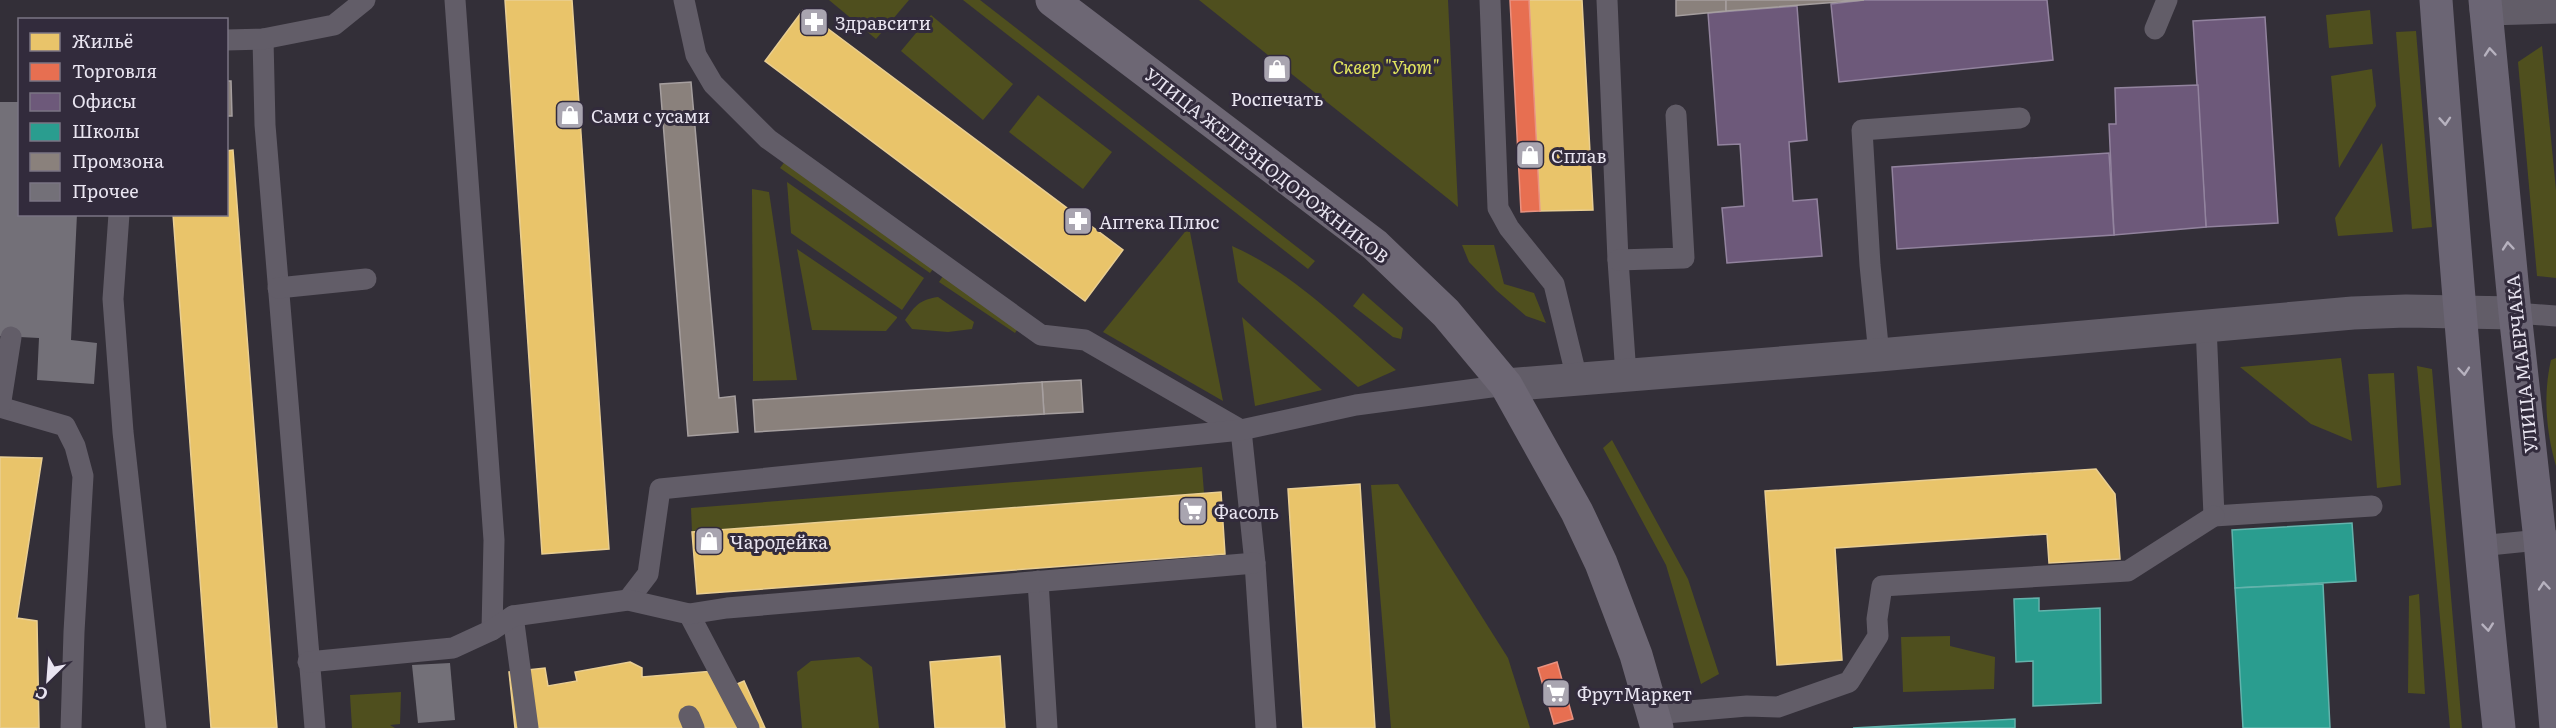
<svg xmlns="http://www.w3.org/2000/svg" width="2556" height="728" font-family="Literata,serif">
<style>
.green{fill:#4f4f1e}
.homes{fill:#e9c46a;stroke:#e9ce92;stroke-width:1.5}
.shops{fill:#e76f51;stroke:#e89281;stroke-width:1.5}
.offices{fill:#6d597a;stroke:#92839e;stroke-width:1.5}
.schools{fill:#2a9d8f;stroke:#63b3ac;stroke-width:1.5}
.industry{fill:#8a817c;stroke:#a69f9f;stroke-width:1.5}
.building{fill:#737078}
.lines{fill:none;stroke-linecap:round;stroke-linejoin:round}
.lane{stroke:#625d68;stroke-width:21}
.street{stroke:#625d68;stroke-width:33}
.secondary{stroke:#6d6774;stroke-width:33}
.primary{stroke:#6b6574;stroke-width:33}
.oneway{stroke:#b7b2bf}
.labels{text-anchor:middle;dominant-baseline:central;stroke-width:6;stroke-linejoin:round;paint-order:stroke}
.poi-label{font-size:18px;fill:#e9e5f1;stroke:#322b3c;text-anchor:start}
.park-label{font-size:18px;font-style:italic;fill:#e3e65e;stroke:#322b3c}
.street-label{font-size:18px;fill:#e9e5f1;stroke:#322b3c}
</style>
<rect width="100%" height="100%" fill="#332f38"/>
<g class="green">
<polygon points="829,0 909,0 876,39"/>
<polygon points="963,0 980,0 1315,261 1308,269"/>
<polygon points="1199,0 1448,0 1458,207 1451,201"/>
<polygon points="2370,10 2373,44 2329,48 2326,15"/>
<polygon points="931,15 1013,84 983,120 901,51"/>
<polygon points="2416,31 2432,227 2412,229 2396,32"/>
<polygon points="2542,46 2556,190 2556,278 2537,276 2518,62"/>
<polygon points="2372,69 2376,106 2339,168 2331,76"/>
<polygon points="1038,95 1112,152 1083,189 1009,132"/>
<polygon points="2382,143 2393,232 2338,236 2335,218"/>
<polygon points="786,160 936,265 930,273 780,168"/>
<polygon points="787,182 924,278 902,310 791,233"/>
<polygon points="752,189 769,192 797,380 753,381"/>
<polygon points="1189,227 1223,401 1103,332"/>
<polygon points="1462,245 1494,245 1504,284 1534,293 1546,323 1526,316 1496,290 1469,262"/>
<path d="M1232,246c62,27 113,80 164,124l-38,17 -120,-105z"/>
<polygon points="797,249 897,317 897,318 886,331 812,330"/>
<polygon points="945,273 1021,324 1015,333 939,282"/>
<polygon points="1363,293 1403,328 1401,339 1393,337 1353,306"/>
<path d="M938,297l36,25 -2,7 -24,3 -36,-3 -7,-9c11,-15 14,-20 33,-23z"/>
<polygon points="1242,317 1322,390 1255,406"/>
<polygon points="2341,358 2352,441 2311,424 2240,367"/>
<path d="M2556,358v108c-10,-34 -13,-72 -5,-106z"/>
<polygon points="2417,366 2432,369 2462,728 2450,728"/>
<polygon points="2394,373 2401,485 2377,488 2368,374"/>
<polygon points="1612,440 1688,579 1719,674 1701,684 1666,565 1603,448"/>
<polygon points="1202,467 1204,493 692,532 691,508"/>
<polygon points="1398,484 1508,658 1530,728 1391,728 1371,485"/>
<polygon points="2419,594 2425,694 2408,693 2409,596"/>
<polygon points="1950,636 1950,646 1995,657 1994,689 1903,692 1901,637"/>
<polygon points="859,657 872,667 879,728 802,728 797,672 811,661"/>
<polygon points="401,692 400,724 390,725 395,728 352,728 350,695"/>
</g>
<g class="homes">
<polygon points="505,0 572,0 609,549 542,554"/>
<polygon points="1529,0 1582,0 1593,210 1540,211"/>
<polygon points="803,10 1123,250 1085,301 765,61"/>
<polygon points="233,150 241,258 277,728 211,728 173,214 226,214 226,151"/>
<polygon points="0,457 42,458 17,618 37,621 39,728 0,728"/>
<polygon points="2096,469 2115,494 2120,559 2049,563 2047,534 1835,548 1842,660 1777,665 1765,491"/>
<polygon points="1360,484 1375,728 1303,728 1288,489"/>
<polygon points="1221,492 1225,554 697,594 692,532"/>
<polygon points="1000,656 1005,728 935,728 930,662"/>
<polygon points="630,662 642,668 642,677 714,671 723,690 744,681 765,728 515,728 509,672 545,668 548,686 577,681 575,672"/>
</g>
<g class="shops">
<polygon points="1510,0 1529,0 1540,211 1521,212"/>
<polygon points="1557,662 1573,719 1554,724 1538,668"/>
</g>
<g class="offices">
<polygon points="1864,0 2047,0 2053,60 1839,82 1831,4"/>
<polygon points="1797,6 1807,140 1789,142 1793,201 1817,199 1822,256 1727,263 1722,208 1744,206 1740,144 1718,145 1708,13"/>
<polygon points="2265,17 2278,223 2206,227 2193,21"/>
<polygon points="2198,85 2206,227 2114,235 2109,124 2116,124 2115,88"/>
<polygon points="2109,153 2114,235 1897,249 1892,167"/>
</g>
<g class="schools">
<polygon points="2352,523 2356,581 2235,588 2232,530"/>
<polygon points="2323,584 2330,728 2243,728 2235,588"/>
<polygon points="2039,598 2039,611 2100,608 2101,703 2033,706 2033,661 2016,662 2014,599"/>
<polygon points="2015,719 2015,728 1853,728"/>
</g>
<g class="industry">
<polygon points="1676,0 1726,0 1726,11 1676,16"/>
<polygon points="1726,0 1864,0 1726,11"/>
<polygon points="226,81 231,81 232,116 226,116"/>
<polygon points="691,82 719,398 735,396 738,432 688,436 660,84"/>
<polygon points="1081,380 1083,412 1044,414 1042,382"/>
<polygon points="1042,382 1044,414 755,432 753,400"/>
</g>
<g class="building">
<polygon points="0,102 20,102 20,214 77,214 71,340 97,343 94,384 37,380 39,338 0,336"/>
<polygon points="450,663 455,720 418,723 412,665"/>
</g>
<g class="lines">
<g class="lane">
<polyline points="455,0 494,540 492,630"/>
<polyline points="684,0 696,55 713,84 768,139 1041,335 1085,340 1241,430 1255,563 1266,728"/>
<polyline points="1490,0 1498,208 1509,228 1554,284 1577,379"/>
<polyline points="1607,0 1618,260 1626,375"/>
<polyline points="2155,29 2167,0"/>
<polyline points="263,39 265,125 315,728"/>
<polyline points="226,40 263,39 334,25 365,0"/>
<polyline points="119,214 113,299 123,432 156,728"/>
<polyline points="1618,260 1684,258 1676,115"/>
<polyline points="278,288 366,279"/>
<polyline points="2515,313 2556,316"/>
<polyline points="2206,325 2214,516 2372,506"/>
<polyline points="1879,355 1870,265 1862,130 2020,118"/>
<polyline points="0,407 65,426 75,446 83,476 74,632 71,728"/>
<polyline points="0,407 11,337"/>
<polyline points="2479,546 2550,539"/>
<polyline points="1038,581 1047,728"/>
<polyline points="628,600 648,574 660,489 1241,430 1356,405 1506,385"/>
<polyline points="689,614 749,728"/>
<polyline points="513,616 528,728"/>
<polyline points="308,662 453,648 492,630 513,616 628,600 689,614 727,608 1255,563"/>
<polyline points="1654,714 1747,706 1778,707 1849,682 1878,636 1877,619 1882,586 2128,571 2214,516"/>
<polyline points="689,716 694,728"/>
</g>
<g class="street">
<polyline points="2486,9 2556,7"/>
<polyline points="1506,385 1879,355 2353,313 2406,311 2515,313"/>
</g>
<polyline class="secondary" points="1052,0 1375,245 1446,313 1506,385 1577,512 1601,563 1636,655 1657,728"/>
<g class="primary">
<path d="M2436,0c18,243 37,486 63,728"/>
<polyline points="2485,0 2515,313 2540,540 2556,728"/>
</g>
</g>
<defs><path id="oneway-chevron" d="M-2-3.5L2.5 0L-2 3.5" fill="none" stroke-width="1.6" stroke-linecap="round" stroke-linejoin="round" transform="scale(1.5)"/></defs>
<g class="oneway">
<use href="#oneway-chevron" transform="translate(2490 52) rotate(-95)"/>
<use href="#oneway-chevron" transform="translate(2445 121) rotate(86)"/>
<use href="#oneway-chevron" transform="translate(2508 246) rotate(-95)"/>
<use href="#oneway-chevron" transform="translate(2464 371) rotate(85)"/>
<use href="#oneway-chevron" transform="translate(2544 586) rotate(-95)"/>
<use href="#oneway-chevron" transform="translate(2488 627) rotate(84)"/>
</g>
<defs>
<g id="pharmacy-square" transform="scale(1.5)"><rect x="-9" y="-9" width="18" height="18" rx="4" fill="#a9a5b0" stroke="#322b3c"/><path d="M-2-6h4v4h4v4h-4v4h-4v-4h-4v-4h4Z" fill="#fff"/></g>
<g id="shop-square" transform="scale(1.5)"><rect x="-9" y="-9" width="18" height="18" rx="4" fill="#a9a5b0" stroke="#322b3c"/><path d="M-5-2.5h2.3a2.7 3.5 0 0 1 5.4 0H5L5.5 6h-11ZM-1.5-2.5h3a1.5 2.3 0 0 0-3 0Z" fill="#fff"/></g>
<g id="supermarket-square" transform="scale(1.5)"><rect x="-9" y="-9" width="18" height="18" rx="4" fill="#a9a5b0" stroke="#322b3c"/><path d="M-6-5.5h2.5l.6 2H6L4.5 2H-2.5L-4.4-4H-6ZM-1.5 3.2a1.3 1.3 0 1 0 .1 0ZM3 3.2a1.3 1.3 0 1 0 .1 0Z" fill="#fff"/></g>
</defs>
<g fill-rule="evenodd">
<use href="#pharmacy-square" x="814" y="22"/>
<use href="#shop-square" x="1277" y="69"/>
<use href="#shop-square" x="570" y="115"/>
<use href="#shop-square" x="1530" y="155"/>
<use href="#pharmacy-square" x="1078" y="221"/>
<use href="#supermarket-square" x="1193" y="511"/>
<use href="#shop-square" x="709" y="541"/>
<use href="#supermarket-square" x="1556" y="693"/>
</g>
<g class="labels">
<g class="poi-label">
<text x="835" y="22">Здравсити</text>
<text x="1277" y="98" text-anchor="middle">Роспечать</text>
<text x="591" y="115">Сами с усами</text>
<text x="1551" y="155">Сплав</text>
<text x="1099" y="221">Аптека Плюс</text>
<text x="1214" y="511">Фасоль</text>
<text x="730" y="541">Чародейка</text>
<text x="1577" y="693">ФрутМаркет</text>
</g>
<g class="park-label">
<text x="1386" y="66">Сквер "Уют"</text>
</g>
<g class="street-label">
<text transform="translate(1267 165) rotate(38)">УЛИЦА ЖЕЛЕЗНОДОРОЖНИКОВ</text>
<text transform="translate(2521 364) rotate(-96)">УЛИЦА МАЕРЧАКА</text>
</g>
</g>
<rect x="18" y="18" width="210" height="198" fill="#322b3c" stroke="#7b7584" stroke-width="1.5"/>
<rect x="30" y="33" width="30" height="18" fill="#e9c46a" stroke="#7b7584" stroke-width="1.5"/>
<text x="72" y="48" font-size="18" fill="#e9e5f1">Жильё</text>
<rect x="30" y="63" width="30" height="18" fill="#e76f51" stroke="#7b7584" stroke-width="1.5"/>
<text x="72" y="78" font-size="18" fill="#e9e5f1">Торговля</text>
<rect x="30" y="93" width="30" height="18" fill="#6d597a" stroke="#7b7584" stroke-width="1.5"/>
<text x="72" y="108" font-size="18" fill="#e9e5f1">Офисы</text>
<rect x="30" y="123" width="30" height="18" fill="#2a9d8f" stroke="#7b7584" stroke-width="1.5"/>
<text x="72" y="138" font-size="18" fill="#e9e5f1">Школы</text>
<rect x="30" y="153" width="30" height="18" fill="#8a817c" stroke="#7b7584" stroke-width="1.5"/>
<text x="72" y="168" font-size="18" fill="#e9e5f1">Промзона</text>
<rect x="30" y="183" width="30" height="18" fill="#737078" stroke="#7b7584" stroke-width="1.5"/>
<text x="72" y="198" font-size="18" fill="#e9e5f1">Прочее</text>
<g transform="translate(48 680) rotate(205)" stroke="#322b3c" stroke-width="4.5" paint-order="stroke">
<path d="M0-4.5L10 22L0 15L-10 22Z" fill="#e9e5f1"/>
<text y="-9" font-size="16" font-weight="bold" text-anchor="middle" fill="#e9e5f1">С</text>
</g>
</svg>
